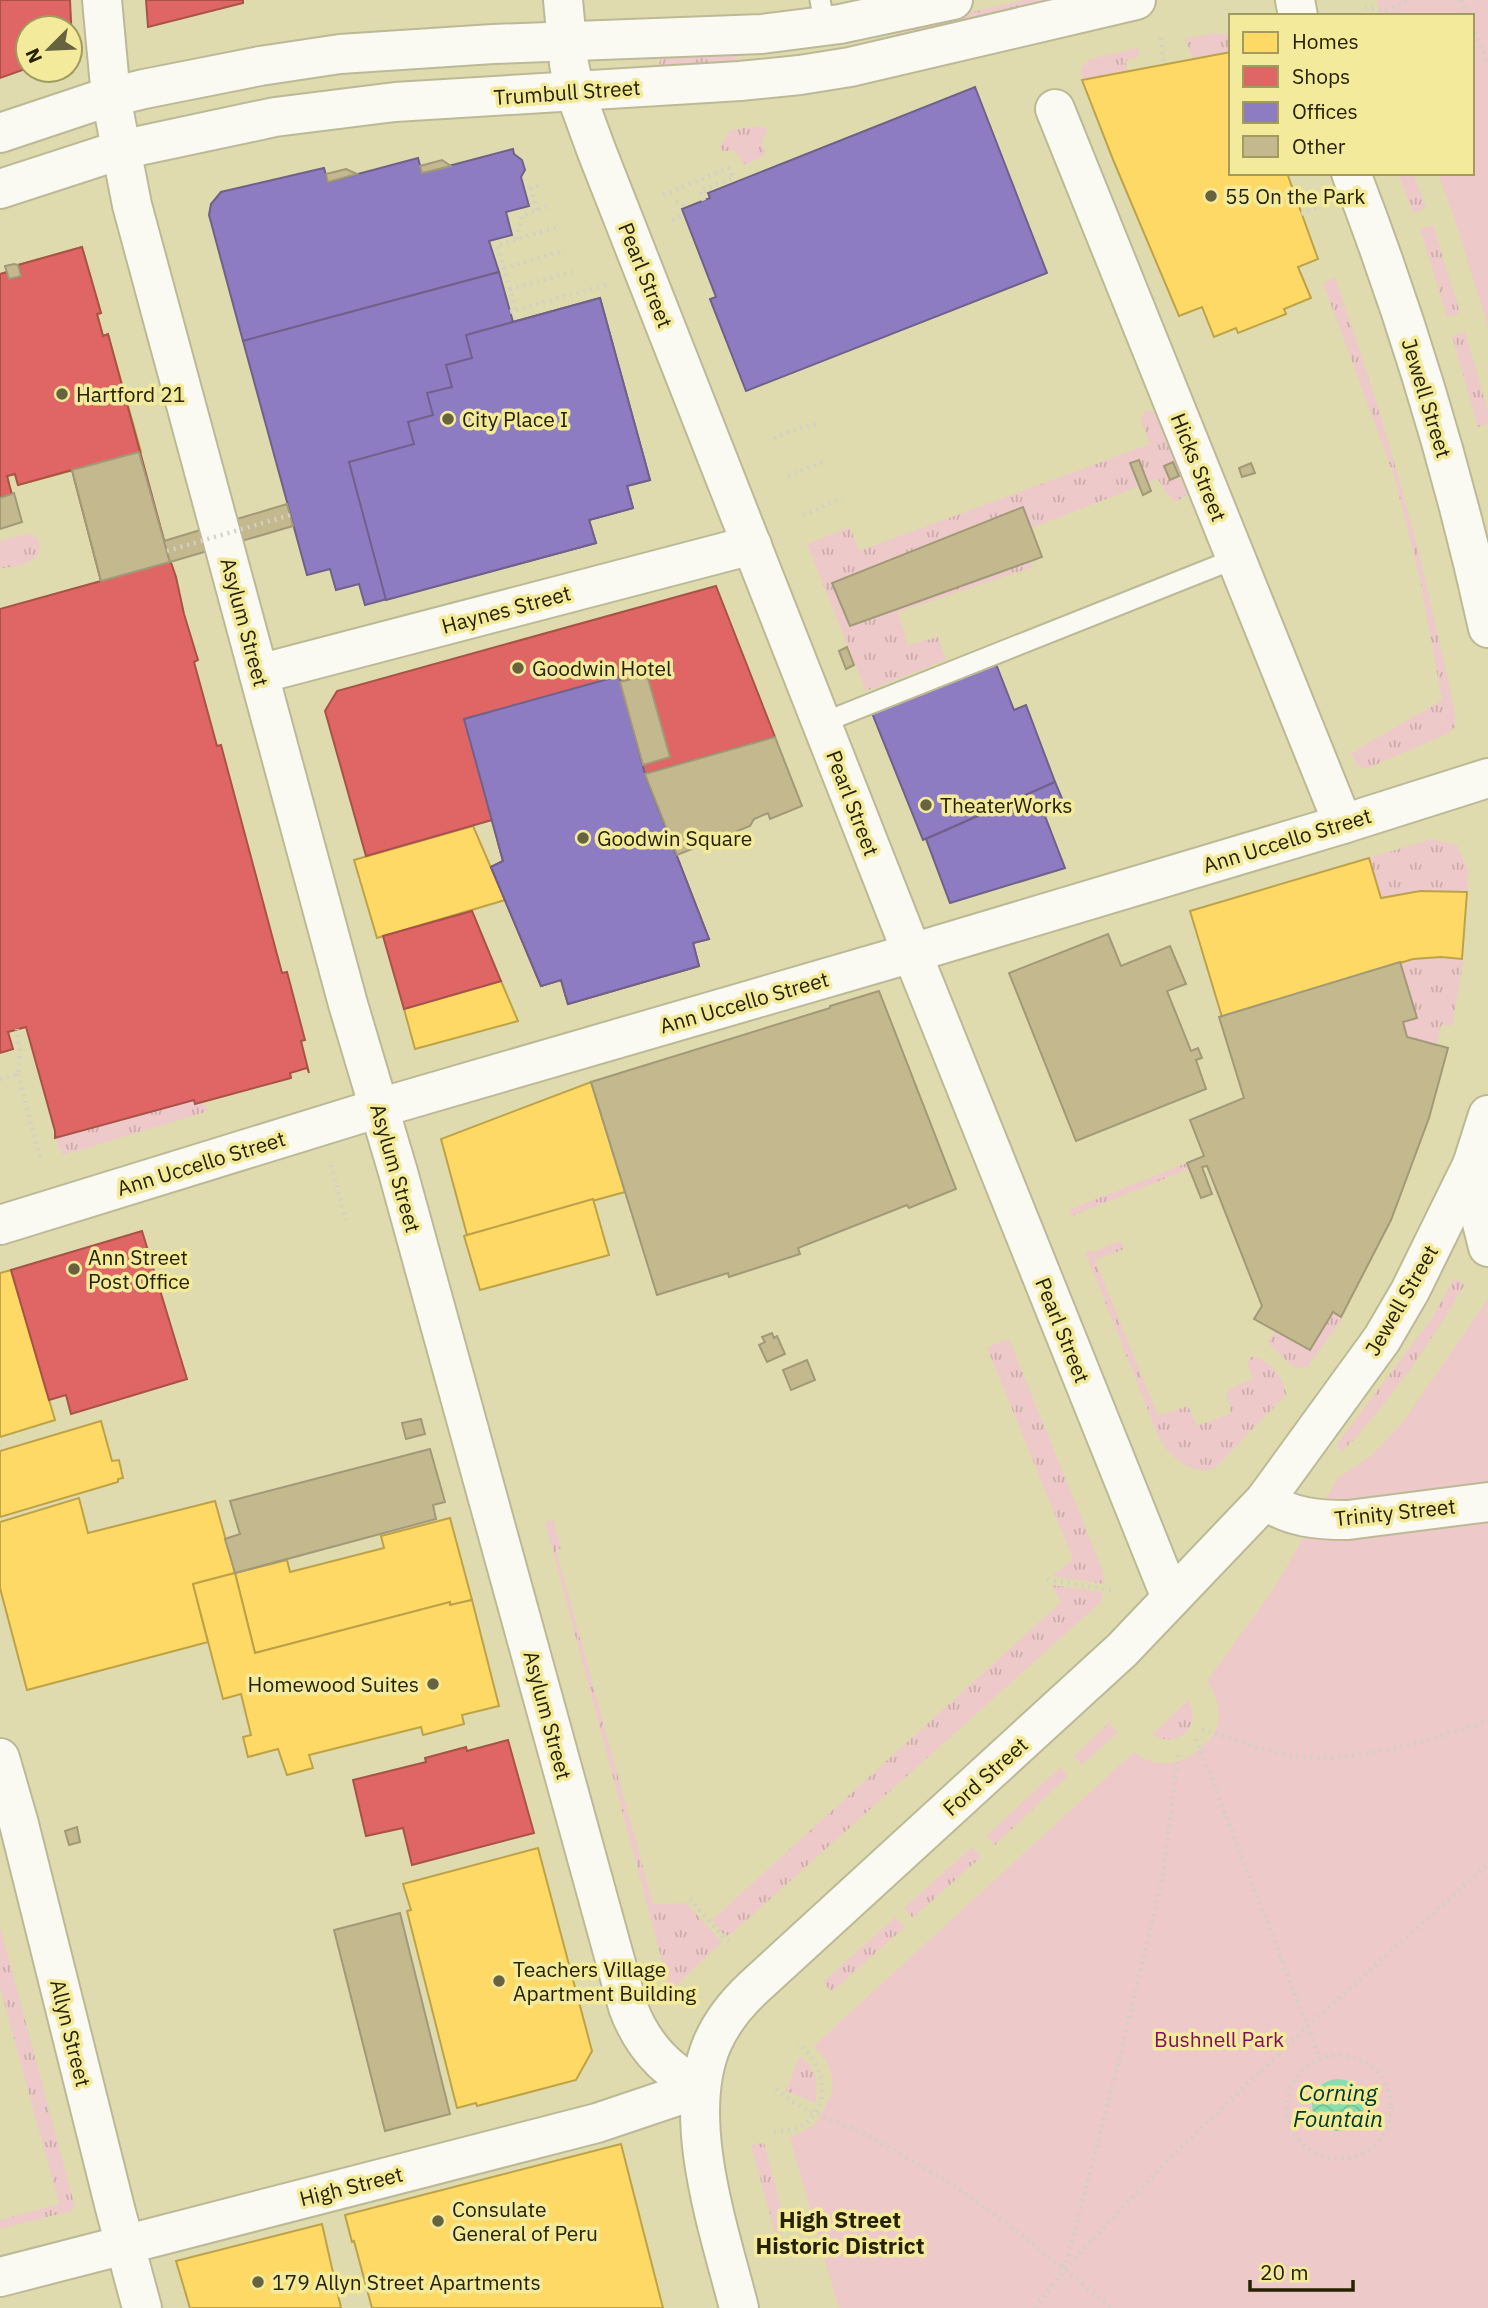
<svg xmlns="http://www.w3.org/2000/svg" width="1488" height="2308" font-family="'IBM Plex Sans',sans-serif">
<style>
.grass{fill:url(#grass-tufts)}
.green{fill:#edc9c9}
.water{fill:url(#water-waves)}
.homes{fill:#ffd966;stroke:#bea248;stroke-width:2}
.shops{fill:#e06666;stroke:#a85248;stroke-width:2}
.offices{fill:#8e7cc3;stroke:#6f6189;stroke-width:2}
.building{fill:#c4b88f;stroke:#a19977;stroke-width:2}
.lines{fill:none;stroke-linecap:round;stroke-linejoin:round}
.lane-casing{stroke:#bcb996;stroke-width:23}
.street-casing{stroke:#bcb996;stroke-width:42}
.secondary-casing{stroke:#bcb996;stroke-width:42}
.primary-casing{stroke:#bcb996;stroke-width:42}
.path{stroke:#d2d1c3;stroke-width:4.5;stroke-dasharray:2 5;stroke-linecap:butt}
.lane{stroke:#fafaf3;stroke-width:19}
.street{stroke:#fafaf3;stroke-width:38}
.secondary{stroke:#fafaf3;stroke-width:38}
.primary{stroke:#fafaf3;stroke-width:38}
.path-bridge{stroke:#d2d1c3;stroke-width:4.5;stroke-dasharray:2 5;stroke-linecap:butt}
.poi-dot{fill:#67633e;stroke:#f3eb9b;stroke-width:2.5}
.labels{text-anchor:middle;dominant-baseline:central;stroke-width:7;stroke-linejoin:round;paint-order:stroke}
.street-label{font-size:21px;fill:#262201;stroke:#f3eb9b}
.poi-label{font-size:21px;fill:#262201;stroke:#f3eb9b;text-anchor:start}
.park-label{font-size:21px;fill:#830e62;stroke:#f3eb9b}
.water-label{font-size:23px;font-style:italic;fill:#003925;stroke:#f3eb9b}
.neighbourhood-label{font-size:23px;font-weight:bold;fill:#262201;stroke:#f3eb9b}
</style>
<defs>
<pattern id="grass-tufts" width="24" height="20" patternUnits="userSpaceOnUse" patternTransform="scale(1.75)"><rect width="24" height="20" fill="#edc9c9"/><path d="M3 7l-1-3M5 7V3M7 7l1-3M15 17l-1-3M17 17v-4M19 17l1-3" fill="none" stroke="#cbacab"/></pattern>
<pattern id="water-waves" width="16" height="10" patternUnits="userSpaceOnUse" patternTransform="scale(1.75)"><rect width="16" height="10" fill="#88dfad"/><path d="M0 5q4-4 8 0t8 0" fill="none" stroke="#75bf93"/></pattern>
</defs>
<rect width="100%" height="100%" fill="#dfdbaf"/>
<g class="grass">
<polygon points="1024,0 1057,0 899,35 896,33 898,29"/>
<polygon points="1215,33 1231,35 1231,52 1193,58 1185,39"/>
<polygon points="1138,48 1140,56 1125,61 1127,71 1082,80 1081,68 1090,59"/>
<polygon points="734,53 738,57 735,61 662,66 659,64 661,57"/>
<path d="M759,126l10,4c-13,14 -5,13 -4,25l-20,10 -10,-14h-12l-3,-4 10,-17z"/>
<polygon points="1398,173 1413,173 1426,208 1413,213"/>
<polygon points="1433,225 1460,313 1447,317 1420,229"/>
<path d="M1335,277c41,117 76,235 102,355 7,30 14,59 19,89l-1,6 -6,6 -83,36 -9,-4 -6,-12 91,-53 -22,-120 -26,-104 -71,-193z"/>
<polygon points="1465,332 1488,411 1488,424 1478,427 1452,336"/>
<polygon points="1148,410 1155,413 1187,486 1187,494 1176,502 1166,493 1158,479 1031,528 1022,507 833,583 850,626 1031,561 1033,567 898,612 908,645 938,637 946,660 866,691 807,544 850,527 859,551 1150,444 1141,419 1144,412"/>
<path d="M27,534h4l7,5c8,25 -20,26 -38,30v-28z"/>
<polygon points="1431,839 1457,845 1468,871 1467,892 1420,891 1381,898 1369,858"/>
<polygon points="1429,957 1462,959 1463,964 1452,1026 1441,1025 1437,1045 1407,1037 1403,1022 1417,1018 1400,962"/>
<polygon points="194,1100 195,1104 202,1102 209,1111 63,1155 55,1138"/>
<polygon points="1187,1163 1189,1169 1077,1214 1072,1216 1069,1210"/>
<path d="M1119,1241l5,5 -2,4 -27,10 63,156 30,-10 9,20 34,-13 -5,-22 27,-13 -6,-16 4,-5c17,0 34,21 35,38l-72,74c-23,6 -45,-12 -55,-31l-74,-186 7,-2 1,2z"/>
<path d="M1454,1278l11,6c-35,60 -75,118 -123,168l-6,-7 96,-127z"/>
<polygon points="1333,1312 1341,1317 1342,1320 1307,1367 1294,1368 1270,1345 1269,1341 1275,1331 1310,1350"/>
<polygon points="1009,1339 1103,1571 1104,1584 1052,1576 1073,1559 987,1347"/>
<polygon points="553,1520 561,1548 556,1550 653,1904 686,1903 722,1942 673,1988 668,1983 545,1522"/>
<polygon points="1051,1585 1102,1592 1102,1601 729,1936 723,1934 712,1920 1061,1602"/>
<path d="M1188,1700c14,26 -9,50 -36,35z"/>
<polygon points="1109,1723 1118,1732 1082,1765 1074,1756"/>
<polygon points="1060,1767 1068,1776 995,1845 986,1836"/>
<polygon points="972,1847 981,1857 913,1918 904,1908"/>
<polygon points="895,1917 905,1927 832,1992 823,1982"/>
<polygon points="0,1926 75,2207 71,2211 0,2229 0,2220 59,2204 0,1987"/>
<path d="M800,2056c19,16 17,23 16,47l-30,-12z"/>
<polygon points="764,2143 787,2230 775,2233 751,2145"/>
</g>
<g class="green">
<polygon points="1377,0 1488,0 1488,326 1454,217 1438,173 1472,173 1472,16 1380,16"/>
<path d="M1488,1299v1009h-649l-49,-170 26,-14 16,-31v-17l-6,-16 -12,-14 320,-294c22,18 50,13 69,-6 7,-7 14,-14 15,-23 3,-16 -3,-30 -11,-42l66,-91 65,-112 33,-22 32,-34z"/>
</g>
<circle class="water" cx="1338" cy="2105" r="26"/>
<g class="homes">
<polygon points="1231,52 1231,173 1287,173 1318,259 1298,267 1311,298 1284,309 1286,314 1238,333 1236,328 1214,337 1202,307 1179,316 1114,162 1082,80"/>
<polygon points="82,247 101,313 97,314 103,336 108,334 141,452 18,485 15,474 7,476 12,495 0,498 0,274 7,272 9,279 21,276 18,265"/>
<polygon points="473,826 505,900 377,938 354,860"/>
<polygon points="1369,858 1381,898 1420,891 1467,892 1462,959 1441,957 1413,959 1222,1017 1190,911"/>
<polygon points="501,981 518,1021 415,1049 404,1009"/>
<polygon points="591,1082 625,1192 467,1235 441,1139"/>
<polygon points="593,1199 609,1255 480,1290 464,1236"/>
<polygon points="11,1270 55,1420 0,1437 0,1273"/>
<polygon points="101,1421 112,1461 119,1460 123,1478 118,1479 118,1482 0,1517 0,1451"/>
<polygon points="79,1498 88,1533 215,1501 235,1573 193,1584 208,1642 27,1690 0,1588 0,1522"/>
<polygon points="450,1518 472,1600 450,1605 450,1602 255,1653 235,1573 287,1560 290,1572 384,1548 381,1536"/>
<polygon points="235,1573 255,1653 450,1602 450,1605 472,1600 499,1706 462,1715 464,1724 423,1735 421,1727 309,1755 313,1768 287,1775 278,1749 248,1757 243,1737 251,1735 241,1694 223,1699 193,1584"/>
<polygon points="538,1848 592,2051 576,2080 477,2106 476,2103 457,2108 407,1911 411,1910 403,1884"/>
<polygon points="621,2144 663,2308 372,2308 354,2241 352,2242 345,2215"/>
<polygon points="322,2224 341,2308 190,2308 176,2261"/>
</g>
<g class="shops">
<polygon points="0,0 70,0 72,43 71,48 70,28 28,28 28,68 0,78"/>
<polygon points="146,0 243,0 243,3 148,27"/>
<polygon points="82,247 101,313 97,314 103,336 108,334 167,551 176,577 184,614 198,660 194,662 217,746 221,745 282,973 287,972 305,1040 301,1041 309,1073 307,1068 290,1073 291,1078 195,1104 194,1100 55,1138 55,1131 26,1027 8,1032 13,1049 0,1053 0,609 101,581 72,470 18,485 15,474 7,476 12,495 0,498 0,274 7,272 9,279 21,276 18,265"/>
<polygon points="716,586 775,737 645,774 709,939 693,943 699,966 568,1004 561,980 541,986 491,867 503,861 492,820 366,856 325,711 337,691"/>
<polygon points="472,911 501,981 404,1009 383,936"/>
<polygon points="142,1231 187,1379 71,1414 66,1395 49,1400 11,1270"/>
<polygon points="508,1740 534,1833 412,1865 403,1828 366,1836 353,1780 426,1762 425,1758 466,1747 467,1751"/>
</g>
<g class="offices">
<polygon points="975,87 1047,273 746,391 710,299 716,297 682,209 710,198 708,193"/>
<polygon points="513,149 514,154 522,160 525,170 521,177 529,206 506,212 512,235 489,241 499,272 243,341 209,215 211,204 221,192 324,168 328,182 418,158 422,173"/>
<polygon points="499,272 513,322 600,298 650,480 627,486 633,508 589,520 596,543 365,605 359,584 336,590 330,569 307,575 243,341"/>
<polygon points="600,298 650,480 627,486 633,508 589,520 596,543 386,600 349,462 414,444 408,422 433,415 427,393 452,387 446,365 472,358 466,335"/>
<polygon points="996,664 1014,710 1026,705 1055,782 923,840 872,713"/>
<polygon points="619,676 645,774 709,939 693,943 699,966 568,1004 561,980 541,986 491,867 503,861 464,719"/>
<polygon points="1055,782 1066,808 1045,816 1065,868 950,903 926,839"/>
</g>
<g class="building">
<polygon points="442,160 451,166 422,173 420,166"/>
<polygon points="346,169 357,174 328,182 326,174"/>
<polygon points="14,264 18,265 21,276 9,279 5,266"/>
<polygon points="139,452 170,562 101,581 72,470"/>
<polygon points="1139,460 1151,491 1143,495 1130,463"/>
<polygon points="1173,462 1179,476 1170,480 1164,466"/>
<polygon points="1251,463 1255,473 1242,477 1239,468"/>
<polygon points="14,493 22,522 0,529 0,498"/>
<polygon points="287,504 293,526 170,562 164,541"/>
<polygon points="1023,507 1042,557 850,626 832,583"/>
<polygon points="847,647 854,665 846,669 839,651"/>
<polygon points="647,675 670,757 643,765 620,682"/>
<polygon points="775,737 802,806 770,819 768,813 754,819 750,826 677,855 645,774"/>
<polygon points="1108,934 1121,966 1170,946 1186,984 1167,991 1191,1051 1198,1048 1202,1058 1196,1060 1206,1089 1076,1141 1009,973"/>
<polygon points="1400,962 1417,1018 1403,1022 1407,1037 1448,1048 1429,1118 1391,1220 1341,1317 1333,1312 1310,1350 1254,1319 1262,1306 1207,1166 1202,1167 1212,1194 1201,1198 1187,1163 1204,1156 1190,1120 1244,1098 1219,1017"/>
<polygon points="879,991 956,1189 909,1208 907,1205 798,1248 800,1254 732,1276 729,1277 728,1273 657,1295 591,1082 830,1008 830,1006"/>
<polygon points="772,1333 774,1338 777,1336 785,1354 767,1362 759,1345 765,1342 762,1337"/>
<polygon points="807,1360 815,1380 791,1390 783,1370"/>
<polygon points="421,1419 425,1434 406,1439 402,1423"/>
<polygon points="430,1449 445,1502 433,1505 436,1519 235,1573 225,1539 240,1534 230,1501"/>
<polygon points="77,1827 80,1842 69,1845 65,1831"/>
<polygon points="400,1913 450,2114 385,2131 334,1930"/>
</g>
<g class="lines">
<g class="lane-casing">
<g id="lane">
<polyline points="820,0 825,26"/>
<polyline points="822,723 1237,558"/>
</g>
</g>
<g class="street-casing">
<g id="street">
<polyline points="1055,109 1343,824"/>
<polyline points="259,674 752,545"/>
<polyline points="1472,1165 1479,1211 1488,1247"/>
<path d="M1265,1500c25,18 53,20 83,20l140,-18"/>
</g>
</g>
<g class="secondary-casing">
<g id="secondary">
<path d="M102,0l9,97 21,108 216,799 50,168 230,835c13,36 38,64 73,81"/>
<polyline points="563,0 569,64 575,92 597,152 912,953 1171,1598"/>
<polyline points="0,133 99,100 144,89 260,66 340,54 493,44 762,34 840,24 953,0"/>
<polyline points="0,189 120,150 275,117 395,102 740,81 800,75 850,67 1136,0"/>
<polyline points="0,1225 379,1108 912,953 1343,824 1488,778"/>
<polyline points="0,1758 19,1824 115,2208 142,2308"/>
<polyline points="0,2277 597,2123 701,2088"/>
</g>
</g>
<g class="primary-casing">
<g id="primary">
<polyline points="1295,0 1298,16"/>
<path d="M1351,173c57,148 103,300 137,455"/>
<path d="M739,2308c-19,-76 -59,-188 -27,-264 9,-21 24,-40 41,-56l369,-338 143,-150 117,-161 28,-48 62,-126 16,-50"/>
</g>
</g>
<g class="path">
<polyline points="1461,0 1468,16"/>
<polyline points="1365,7 1384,11 1408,0"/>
<polyline points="1472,26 1488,64"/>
<polyline points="1161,38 1164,63"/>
<polyline points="663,195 729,168 733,178 700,191 704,201"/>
<polyline points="676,201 687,207"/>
<polyline points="537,210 531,188 542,184"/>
<polyline points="1301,214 1318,207"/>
<polyline points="672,220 684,215"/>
<polyline points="516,239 522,215 549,206"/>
<polyline points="504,268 565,250"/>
<polyline points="510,289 572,272"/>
<polyline points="516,310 606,285"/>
<polyline points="510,312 516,310 497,245 557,227"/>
<polyline points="774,438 799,428 821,424"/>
<polyline points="788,476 826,461"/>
<polyline points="803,515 842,498"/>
<polyline points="18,1074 41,1162"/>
<polyline points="0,1079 18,1074 20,1053 17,1029"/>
<polyline points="331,1165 346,1220"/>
<polyline points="1047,1579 1115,1591"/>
<path d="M1202,1730c29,7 62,22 92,26 65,8 133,-16 194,-35"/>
<polyline points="1196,1739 1320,2058"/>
<polyline points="690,1899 723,1937 733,1944"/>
<circle cx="1339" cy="2107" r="52"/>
<path d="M776,2089c20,19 45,26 70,37 23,9 45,23 67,35 71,41 136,95 199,147"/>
<path d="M774,2132c11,-1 22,-1 31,-8 29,-22 18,-62 -7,-81"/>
<polyline points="1065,2269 1164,2164 1308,2026 1488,1864"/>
<polyline points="1035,2308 1065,2269 1119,2061 1162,1880 1179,1751"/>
</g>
<use href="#lane" class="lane"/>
<use href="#street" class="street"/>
<use href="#secondary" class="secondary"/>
<use href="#primary" class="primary"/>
<polyline class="path-bridge" points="167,551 290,515"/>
</g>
<g class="poi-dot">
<circle cx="1211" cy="196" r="7"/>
<circle cx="62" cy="394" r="7"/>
<circle cx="448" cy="419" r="7"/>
<circle cx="518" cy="668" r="7"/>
<circle cx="926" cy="805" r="7"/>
<circle cx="583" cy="838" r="7"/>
<circle cx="74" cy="1269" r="7"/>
<circle cx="433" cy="1684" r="7"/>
<circle cx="499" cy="1981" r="7"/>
<circle cx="438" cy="2221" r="7"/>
<circle cx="258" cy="2282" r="7"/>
</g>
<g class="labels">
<g class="street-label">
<text transform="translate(567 92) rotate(-4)">Trumbull Street</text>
<text transform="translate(646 275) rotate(68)">Pearl Street</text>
<text transform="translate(1427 398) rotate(73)">Jewell Street</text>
<text transform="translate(1199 467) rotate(68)">Hicks Street</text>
<text transform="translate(506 609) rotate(-15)">Haynes Street</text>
<text transform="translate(245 622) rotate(75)">Asylum Street</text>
<text transform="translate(853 803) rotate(69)">Pearl Street</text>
<text transform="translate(1287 840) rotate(-17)">Ann Uccello Street</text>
<text transform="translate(744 1002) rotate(-16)">Ann Uccello Street</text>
<text transform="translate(201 1163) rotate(-17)">Ann Uccello Street</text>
<text transform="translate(396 1168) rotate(74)">Asylum Street</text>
<text transform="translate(1401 1300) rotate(-60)">Jewell Street</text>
<text transform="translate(1063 1330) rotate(68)">Pearl Street</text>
<text transform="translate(1395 1512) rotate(-6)">Trinity Street</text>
<text transform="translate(548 1715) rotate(75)">Asylum Street</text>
<text transform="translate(985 1776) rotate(-42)">Ford Street</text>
<text transform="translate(71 2033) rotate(76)">Allyn Street</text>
<text transform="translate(351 2186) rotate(-14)">High Street</text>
</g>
<g class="poi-label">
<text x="1225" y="196">55 On the Park</text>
<text x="76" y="394">Hartford 21</text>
<text x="462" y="419">City Place I</text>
<text x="532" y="668">Goodwin Hotel</text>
<text x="940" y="805">TheaterWorks</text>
<text x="597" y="838">Goodwin Square</text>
<text x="88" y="1257">Ann Street<tspan x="88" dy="24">Post Office</tspan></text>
<text x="419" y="1684" text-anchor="end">Homewood Suites</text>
<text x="513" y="1969">Teachers Village<tspan x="513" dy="24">Apartment Building</tspan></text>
<text x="452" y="2209">Consulate<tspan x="452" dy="24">General of Peru</tspan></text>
<text x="272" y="2282">179 Allyn Street Apartments</text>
</g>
<g class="park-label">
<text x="1219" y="2039">Bushnell Park</text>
</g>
<g class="water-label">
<text x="1338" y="2092">Corning<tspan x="1338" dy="26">Fountain</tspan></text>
</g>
<g class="neighbourhood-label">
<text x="840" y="2219">High Street<tspan x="840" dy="26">Historic District</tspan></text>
</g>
</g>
<rect x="1229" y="14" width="245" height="161" fill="#f3eb9b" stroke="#a19b5d" stroke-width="2"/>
<rect x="1243" y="32" width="35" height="21" fill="#ffd966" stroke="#a19b5d" stroke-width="2"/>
<text x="1292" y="49" font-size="21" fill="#262201">Homes</text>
<rect x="1243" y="66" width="35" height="21" fill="#e06666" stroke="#a19b5d" stroke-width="2"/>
<text x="1292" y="84" font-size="21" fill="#262201">Shops</text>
<rect x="1243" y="102" width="35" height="21" fill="#8e7cc3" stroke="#a19b5d" stroke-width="2"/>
<text x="1292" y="119" font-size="21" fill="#262201">Offices</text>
<rect x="1243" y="136" width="35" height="21" fill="#c4b88f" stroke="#a19b5d" stroke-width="2"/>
<text x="1292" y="154" font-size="21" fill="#262201">Other</text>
<g transform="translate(49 49) rotate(246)"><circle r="33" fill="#f3eb9b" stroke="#a19b5d" stroke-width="2"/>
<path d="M0-5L12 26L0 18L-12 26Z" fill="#67633e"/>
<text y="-10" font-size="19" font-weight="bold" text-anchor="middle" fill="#262201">N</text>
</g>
<path d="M1250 2280v10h103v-10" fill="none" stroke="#262201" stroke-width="3.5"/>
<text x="1260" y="2280" font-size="21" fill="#262201" stroke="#f3eb9b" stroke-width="5" paint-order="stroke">20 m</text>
</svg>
